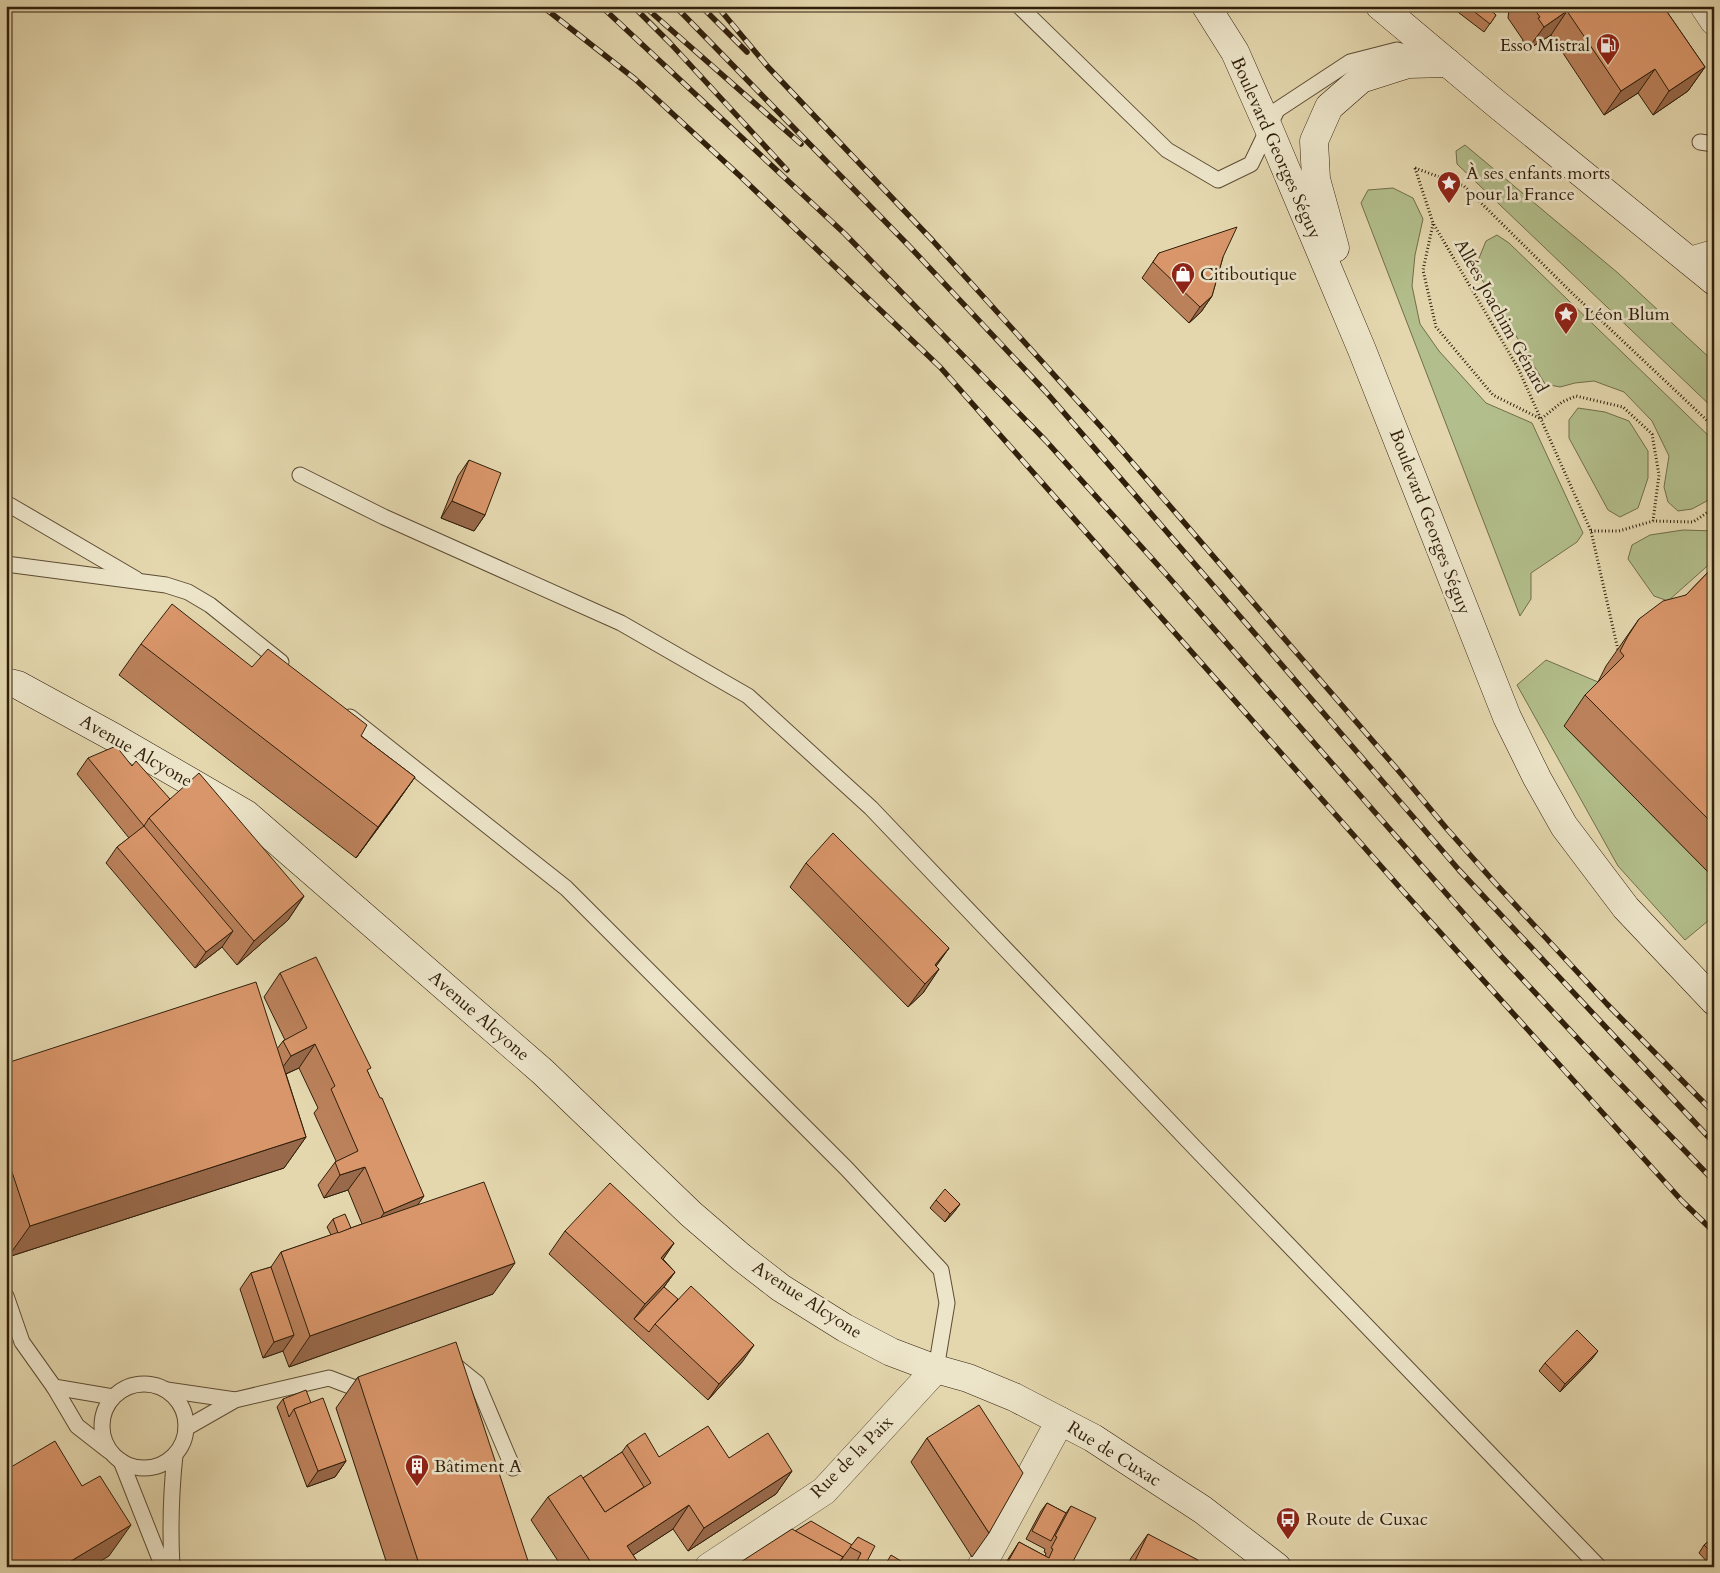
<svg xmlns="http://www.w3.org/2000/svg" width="1720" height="1573" font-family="Cardo,serif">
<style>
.grass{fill:#b2be8b;stroke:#716e4b}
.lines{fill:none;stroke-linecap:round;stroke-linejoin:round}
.lane-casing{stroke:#5d4d34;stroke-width:17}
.street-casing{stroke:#5d4d34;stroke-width:29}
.secondary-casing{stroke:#301f0b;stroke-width:29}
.path{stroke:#301f0b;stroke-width:3;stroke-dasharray:1 2.5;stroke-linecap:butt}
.lane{stroke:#ede5ca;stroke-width:15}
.street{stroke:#ede5ca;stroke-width:28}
.secondary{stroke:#ede5ca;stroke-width:28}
.rail-casing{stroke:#301f0b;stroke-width:5.5}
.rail{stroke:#ede5ca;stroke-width:4;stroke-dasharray:11;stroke-linecap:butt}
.wall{fill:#bb815b;stroke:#301f0b}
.shaded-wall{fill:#98694a;stroke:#301f0b}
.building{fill:#d9966a;stroke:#301f0b}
.labels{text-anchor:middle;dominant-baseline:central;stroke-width:5;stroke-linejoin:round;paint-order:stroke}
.poi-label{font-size:18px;fill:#301f0b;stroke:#ede5ca;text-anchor:start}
.street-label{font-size:18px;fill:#301f0b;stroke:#ede5ca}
</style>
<rect width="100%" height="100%" fill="#e4d7ae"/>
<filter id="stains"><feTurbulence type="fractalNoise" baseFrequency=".004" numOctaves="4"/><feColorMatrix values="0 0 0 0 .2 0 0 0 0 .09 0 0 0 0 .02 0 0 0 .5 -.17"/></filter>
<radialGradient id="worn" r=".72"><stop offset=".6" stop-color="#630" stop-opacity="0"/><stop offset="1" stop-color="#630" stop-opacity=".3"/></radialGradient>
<g class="grass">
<polygon points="1465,145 1618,273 1714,362 1714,409 1457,164 1456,151"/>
<polygon points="1393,188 1413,198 1423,219 1415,255 1412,286 1420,324 1439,351 1486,403 1532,423 1583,533 1577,542 1531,573 1531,599 1520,616 1361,203 1368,190"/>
<polygon points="1497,235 1509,243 1714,441 1714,497 1692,509 1678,511 1668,502 1664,487 1669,456 1652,421 1624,392 1594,381 1575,383 1560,387 1545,384 1475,268 1486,241"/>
<polygon points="1578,408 1605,412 1629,421 1648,451 1648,478 1638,508 1620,517 1608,510 1569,438 1569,420"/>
<polygon points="1683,530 1714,531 1714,560 1668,601 1654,596 1628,559 1632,545 1650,535"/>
<polygon points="1546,660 1598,682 1603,687 1564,726 1714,878 1714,916 1685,940 1618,866 1517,685"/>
</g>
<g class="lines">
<g class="lane-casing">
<g id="lane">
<polyline points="1019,6 1167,150 1218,180 1251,164 1277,110 1350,62 1397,50 1422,56"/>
<polyline points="1700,142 1714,144"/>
<polyline points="300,475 384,517 621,623 748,696 871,808 1195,1148 1599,1567"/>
<polyline points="6,503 136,579"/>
<polyline points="6,564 166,585 188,592 210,605 281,662"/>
<polyline points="350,717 566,888 847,1169 941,1270 947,1303 936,1369"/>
<polyline points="6,1296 22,1342 54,1387 113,1397"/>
<polyline points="451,1362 477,1383 513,1468"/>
<circle cx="144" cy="1426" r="42"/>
<polyline points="54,1387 77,1426 109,1451"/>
<polyline points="167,1390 235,1400"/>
<polyline points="186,1428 235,1400 329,1378 355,1388 369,1383"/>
<polyline points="121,1461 163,1567"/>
<path d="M172,1567c-2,-38 -1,-75 3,-112"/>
</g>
</g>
<g class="street-casing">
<g id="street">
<polyline points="1704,6 1714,21"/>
<polyline points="1690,261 1714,254"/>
<polyline points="709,1567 824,1491 936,1369"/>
<polyline points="981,1567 1060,1421"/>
</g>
</g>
<g class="secondary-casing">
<g id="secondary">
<polyline points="1206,6 1235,52 1269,129 1362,350 1507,717 1537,778 1564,826 1626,908 1714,1001"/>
<polyline points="1380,6 1493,101 1714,281"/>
<polyline points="1335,248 1316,179 1314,141 1329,107 1361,79 1408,64 1448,63"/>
<polyline points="6,682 18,685 115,738 246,814 543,1072 691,1214 741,1257 781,1288 845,1328 891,1352 936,1369 968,1378 1014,1397 1093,1438 1203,1510 1277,1567"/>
</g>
</g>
<g class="path">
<polyline points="1415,168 1433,223 1518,368 1591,531 1618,650"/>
<polyline points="1415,168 1464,186 1573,294 1714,427"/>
<polyline points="1433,224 1423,270 1436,327 1493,395 1541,419 1562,402 1576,396 1623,407 1652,434 1659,475 1653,521"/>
<polyline points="1591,531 1619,531 1653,521 1693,522 1714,508"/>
</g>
<use href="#lane" class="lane"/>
<use href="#street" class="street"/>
<use href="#secondary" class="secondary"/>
<g class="rail-casing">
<g id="rail">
<polyline points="542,6 635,79 740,176 940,367 1402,890 1682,1201 1714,1232"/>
<polyline points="601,6 845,234 1046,441 1165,573 1501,956 1606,1069 1714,1181"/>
<polyline points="633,6 670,43 787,170"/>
<polyline points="644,6 801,144"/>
<polyline points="675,6 910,247 1046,392 1459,870 1714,1143"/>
<polyline points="701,6 747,52"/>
<polyline points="717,6 768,67 933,241 1112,439 1397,769 1447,829 1496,884 1607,1004 1714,1113"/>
</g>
</g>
<use href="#rail" class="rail"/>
</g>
<g class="wall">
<polygon points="1450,6 1486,6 1496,15 1484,32"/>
<polygon points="1511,6 1663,6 1705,67 1688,91 1653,115 1638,93 1604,115 1551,35 1527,50 1522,42 1523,40 1508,18 1509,9"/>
<polygon points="1159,253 1223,257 1212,296 1201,312 1189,323 1142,278"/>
<polygon points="469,460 485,515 474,531 441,518 458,476"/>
<polygon points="1714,566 1714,878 1564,726 1585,695 1598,682 1606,666 1639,619 1686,595"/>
<polygon points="141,644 252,667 361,736 415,777 393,808 356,858 119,675"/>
<polygon points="88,758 132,766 170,799 304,896 288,920 237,965 222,947 195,968 106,863 117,847 129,838 77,774"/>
<polygon points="806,863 949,948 936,966 939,969 923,993 908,1007 790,887"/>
<polygon points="280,973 368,1072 418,1205 493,1294 289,1367 283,1351 263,1358 240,1289 251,1273 271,1267 281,1252 331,1235 327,1227 333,1219 351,1228 362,1224 348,1190 324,1198 318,1185 336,1161 314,1113 318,1108 299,1068 286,1074 306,1137 284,1168 8,1257 6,1250 6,1059 10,1062 277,1049 283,1041 285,1040 264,997"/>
<polygon points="936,1200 960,1204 954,1212 945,1222 930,1208"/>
<polygon points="565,1231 674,1243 663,1259 675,1272 664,1287 743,1361 708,1400 549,1254"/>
<polygon points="1592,1359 1560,1392 1539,1371 1545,1363"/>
<polygon points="358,1377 530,1567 388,1567 336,1408"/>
<polygon points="283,1399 311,1403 346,1461 335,1477 307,1487 277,1407"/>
<polygon points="927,1438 989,1533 972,1557 911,1462"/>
<polygon points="627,1445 659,1457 729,1458 792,1471 776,1494 688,1551 673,1529 633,1555 641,1567 562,1567 531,1520 548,1497 583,1478 622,1452"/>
<polygon points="1047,1503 1066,1513 1071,1506 1070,1567 1003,1567 1019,1542 1045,1556 1046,1553 1044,1552 1045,1549 1026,1539 1041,1511"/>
<polygon points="795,1531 852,1545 858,1537 864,1567 845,1567 839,1564 837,1567 733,1567"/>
<polygon points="1148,1534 1194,1567 1127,1567 1131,1558"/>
<polygon points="1714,1537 1714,1567 1712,1567 1699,1553 1704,1545"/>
</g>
<g class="shaded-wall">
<polygon points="1567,11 1551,35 1527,50 1544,27"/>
<polygon points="1705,67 1688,91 1653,115 1669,91"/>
<polygon points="1655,69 1638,93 1604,115 1621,91"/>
<polygon points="1212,296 1201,312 1189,323 1200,307"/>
<polygon points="452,501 485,515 474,531 441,518"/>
<polygon points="415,777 393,808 356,858 378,827"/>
<polygon points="304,896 288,920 237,965 254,941"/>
<polygon points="233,931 222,947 195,968 206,952"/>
<polygon points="949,948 932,972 935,965"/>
<polygon points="939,969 923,993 908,1007 925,984"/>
<polygon points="315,1044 299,1068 274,1079 291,1056"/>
<polygon points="306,1137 284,1168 8,1257 30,1226"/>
<polygon points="365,1167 348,1190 324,1198 340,1175"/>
<polygon points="424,1196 407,1220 367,1237 384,1213"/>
<polygon points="960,1204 954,1212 945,1222 950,1214"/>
<polygon points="674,1243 658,1267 661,1258"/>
<polygon points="515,1263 493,1294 289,1367 310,1336"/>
<polygon points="675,1272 658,1295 634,1319 645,1304"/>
<polygon points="294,1335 283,1351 263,1358 274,1342"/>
<polygon points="754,1345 743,1361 708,1400 719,1384"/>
<polygon points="1598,1351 1592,1359 1560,1392 1565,1384"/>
<polygon points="346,1461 335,1477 307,1487 318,1471"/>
<polygon points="792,1471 776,1494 688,1551 704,1528"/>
<polygon points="689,1505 673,1529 615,1567 627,1546"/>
<polygon points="131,1525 109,1556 91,1567 61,1567"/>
</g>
<g class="building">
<polygon points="1467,6 1486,6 1496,15 1490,24"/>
<polygon points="1532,6 1663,6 1705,67 1669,91 1655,69 1621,91 1567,11 1544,27 1538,18 1540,17"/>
<polygon points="1237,227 1223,257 1212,296 1200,307 1153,262 1159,253"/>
<polygon points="469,460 501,473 485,515 452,501"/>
<polygon points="1714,566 1714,825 1585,695 1624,656 1620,651 1628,636 1639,619 1663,601 1686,595"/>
<polygon points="172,604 252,667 268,649 367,725 361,736 415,777 378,827 141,644"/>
<polygon points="116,746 132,766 136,761 170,799 149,818 144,826 88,758"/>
<polygon points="199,773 304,896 254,941 149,818"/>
<polygon points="144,826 233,931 206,952 117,847"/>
<polygon points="833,833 949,948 935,965 939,969 925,984 806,863"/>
<polygon points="316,957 371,1068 367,1070 380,1098 382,1098 424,1196 384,1213 365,1167 340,1175 335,1162 358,1151 331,1089 335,1086 315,1044 291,1056 283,1041 307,1028 280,973"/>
<polygon points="256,982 306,1137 30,1226 6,1154 6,1059 9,1058 10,1062"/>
<polygon points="484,1182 515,1263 310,1336 281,1252"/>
<polygon points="610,1183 674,1243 661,1258 675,1272 645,1304 565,1231"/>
<polygon points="945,1189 960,1204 950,1214 936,1200"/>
<polygon points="345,1214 351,1228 338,1233 333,1219"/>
<polygon points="271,1267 294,1335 274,1342 251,1273"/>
<polygon points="691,1286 754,1345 719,1384 655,1324"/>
<polygon points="664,1287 678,1299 655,1324 649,1332 634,1319"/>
<polygon points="1577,1330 1598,1351 1565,1384 1545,1363"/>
<polygon points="456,1342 530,1567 420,1567 358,1377"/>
<polygon points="306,1390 311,1403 294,1409 289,1417 283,1399"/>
<polygon points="323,1398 346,1461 318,1471 294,1409"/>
<polygon points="979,1405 1023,1473 989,1533 927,1438"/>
<polygon points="708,1426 729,1458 768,1433 792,1471 704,1528 689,1505 627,1546 641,1567 594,1567 548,1497 581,1475 605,1512 651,1483 627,1445 645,1433 659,1457"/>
<polygon points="55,1441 82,1486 100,1476 131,1525 61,1567 6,1567 6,1470"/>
<polygon points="622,1452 644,1487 605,1512 583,1478"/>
<polygon points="1047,1503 1066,1513 1051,1541 1032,1531"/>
<polygon points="1071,1506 1096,1518 1070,1567 1005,1567 1019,1542 1049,1558 1053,1549 1051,1548 1057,1537 1055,1536"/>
<polygon points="811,1521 852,1545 837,1565 843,1557 795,1531"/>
<polygon points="792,1529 843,1557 835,1567 733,1567"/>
<polygon points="1148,1534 1198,1560 1194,1567 1132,1567"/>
<polygon points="858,1537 875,1546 864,1567 854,1567 861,1553 850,1547"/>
<polygon points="1714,1537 1714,1555 1704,1545"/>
<polygon points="891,1555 911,1567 884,1567"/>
</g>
<defs>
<g id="fuel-pin" transform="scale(1.25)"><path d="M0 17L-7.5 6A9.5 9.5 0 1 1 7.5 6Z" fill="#8f2418" stroke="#ede5ca"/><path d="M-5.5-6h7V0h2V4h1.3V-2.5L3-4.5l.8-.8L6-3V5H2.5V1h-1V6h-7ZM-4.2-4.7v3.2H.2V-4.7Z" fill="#fff"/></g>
<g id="sight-pin" transform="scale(1.25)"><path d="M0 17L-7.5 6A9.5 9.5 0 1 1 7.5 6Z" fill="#8f2418" stroke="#ede5ca"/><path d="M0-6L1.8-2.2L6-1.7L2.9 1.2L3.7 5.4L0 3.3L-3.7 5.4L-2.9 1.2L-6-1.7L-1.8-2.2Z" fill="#fff"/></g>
<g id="shop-pin" transform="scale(1.25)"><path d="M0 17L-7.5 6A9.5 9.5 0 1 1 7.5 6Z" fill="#8f2418" stroke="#ede5ca"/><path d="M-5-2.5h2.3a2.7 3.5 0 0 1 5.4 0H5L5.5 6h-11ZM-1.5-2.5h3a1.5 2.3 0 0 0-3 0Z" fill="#fff"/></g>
<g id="building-pin" transform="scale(1.25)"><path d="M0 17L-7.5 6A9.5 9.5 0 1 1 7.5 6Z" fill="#8f2418" stroke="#ede5ca"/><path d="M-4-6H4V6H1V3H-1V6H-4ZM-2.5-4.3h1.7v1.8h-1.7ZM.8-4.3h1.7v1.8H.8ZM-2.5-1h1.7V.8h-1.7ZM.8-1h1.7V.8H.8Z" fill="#fff"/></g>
<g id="bus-pin" transform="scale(1.25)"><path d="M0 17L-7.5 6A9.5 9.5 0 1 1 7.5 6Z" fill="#8f2418" stroke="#ede5ca"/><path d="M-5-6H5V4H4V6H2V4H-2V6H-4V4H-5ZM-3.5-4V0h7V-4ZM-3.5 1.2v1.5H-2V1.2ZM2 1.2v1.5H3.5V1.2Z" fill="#fff"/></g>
</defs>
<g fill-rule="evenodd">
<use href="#fuel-pin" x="1608" y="45"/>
<use href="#sight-pin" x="1449" y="183"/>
<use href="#shop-pin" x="1183" y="274"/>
<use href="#sight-pin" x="1566" y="314"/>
<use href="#building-pin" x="417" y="1466"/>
<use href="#bus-pin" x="1288" y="1519"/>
</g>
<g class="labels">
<g class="poi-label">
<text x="1590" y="45" text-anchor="end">Esso Mistral</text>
<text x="1466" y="173">À ses enfants morts<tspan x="1466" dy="21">pour la France</tspan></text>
<text x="1200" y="274">Citiboutique</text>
<text x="1584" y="314">Léon Blum</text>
<text x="434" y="1466">Bâtiment A</text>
<text x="1306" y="1519">Route de Cuxac</text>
</g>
<g class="street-label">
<text transform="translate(1276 148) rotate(66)">Boulevard Georges Séguy</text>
<text transform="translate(1501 316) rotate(61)">Allées Joachim Génard</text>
<text transform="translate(1430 522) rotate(69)">Boulevard Georges Séguy</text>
<text transform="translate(136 751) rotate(30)">Avenue Alcyone</text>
<text transform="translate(479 1016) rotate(41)">Avenue Alcyone</text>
<text transform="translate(807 1300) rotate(33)">Avenue Alcyone</text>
<text transform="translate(1114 1454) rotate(32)">Rue de Cuxac</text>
<text transform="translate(852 1457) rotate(-45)">Rue de la Paix</text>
</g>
</g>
<rect width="1720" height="1573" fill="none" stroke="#e4d7ae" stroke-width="25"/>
<rect x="8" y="8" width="1705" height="1558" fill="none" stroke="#301f0b" stroke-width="2.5"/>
<rect x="12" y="12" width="1695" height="1548" fill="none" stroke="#301f0b"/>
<rect width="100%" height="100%" filter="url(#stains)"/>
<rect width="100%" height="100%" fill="url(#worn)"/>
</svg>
